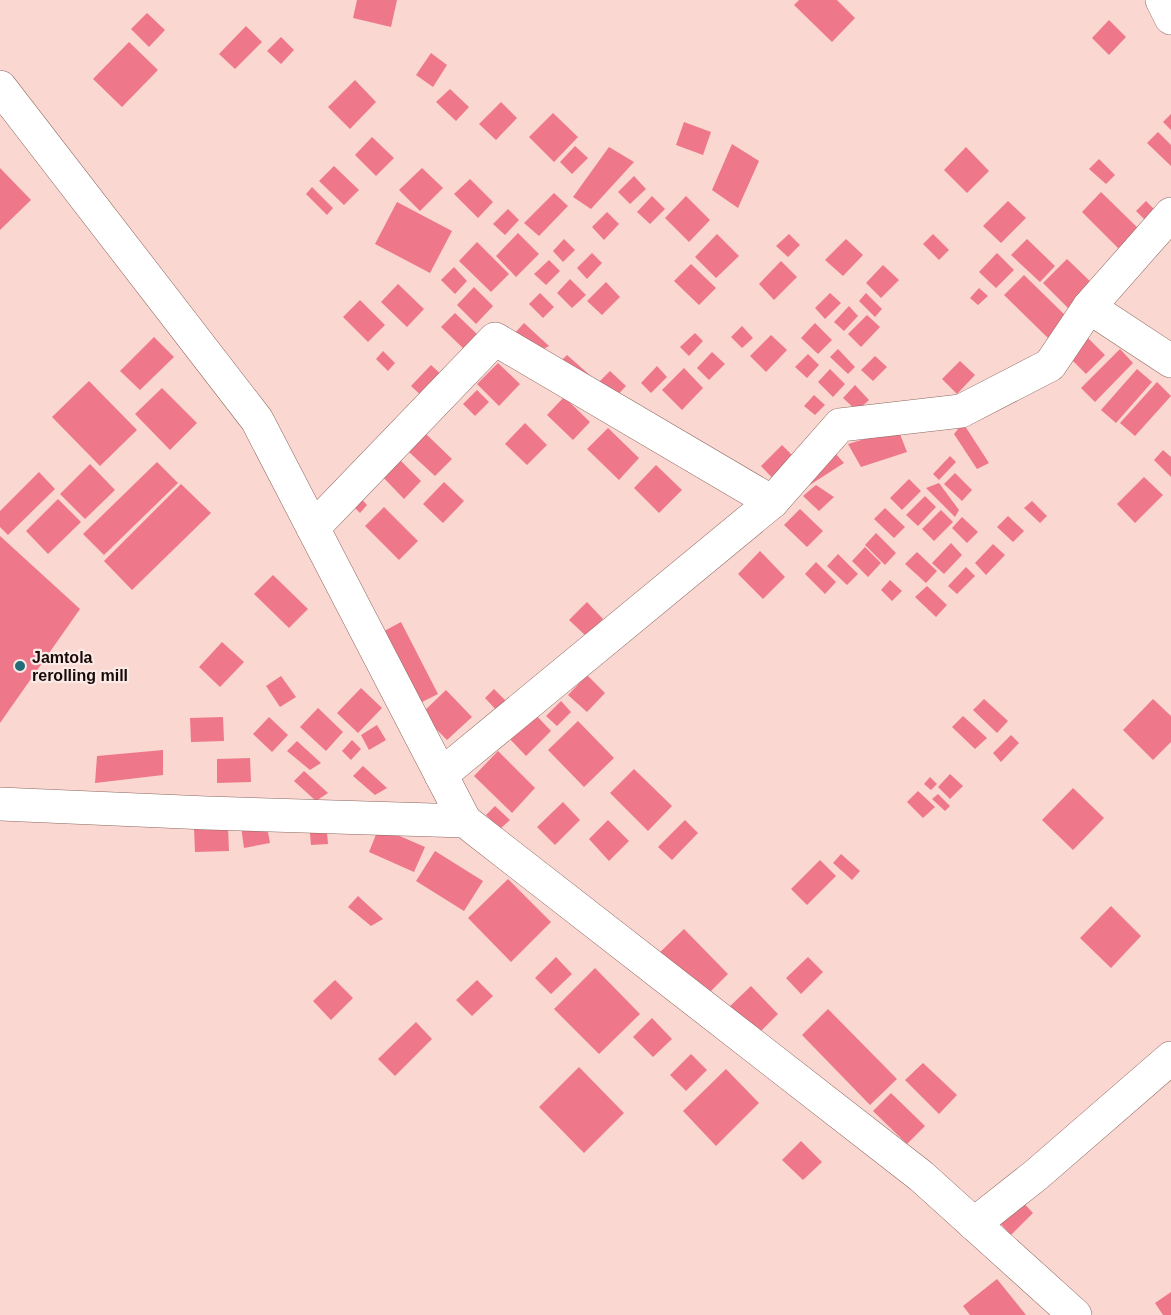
<svg xmlns="http://www.w3.org/2000/svg" width="1171" height="1315" font-family="Arial,sans-serif">
<style>
.building{fill:#ee788a}
.lines{fill:none;stroke-linecap:round;stroke-linejoin:round}
.minor-casing{stroke:#8c675f;stroke-width:34}
.minor{stroke:#fff;stroke-width:33}
.poi-dot{fill:#256c79;stroke:#fbe9e5;stroke-width:2}
.labels{text-anchor:middle;dominant-baseline:central;stroke-width:4.5;stroke-linejoin:round;paint-order:stroke}
.poi-label{font-size:16px;font-weight:bold;fill:#180a08;stroke:#fbe9e5;text-anchor:start}
</style>
<rect width="100%" height="100%" fill="#fad7d0"/>
<g class="building">
<polygon points="357,0 397,0 391,27 353,18"/>
<polygon points="799,0 837,0 855,18 832,42 794,5"/>
<polygon points="147,13 165,30 149,47 131,29"/>
<polygon points="1109,20 1126,37 1109,55 1092,38"/>
<polygon points="246,26 262,42 235,69 219,54"/>
<polygon points="281,37 294,50 281,64 267,51"/>
<polygon points="129,42 158,70 122,107 93,79"/>
<polygon points="431,53 447,65 433,87 416,75"/>
<polygon points="355,80 376,102 350,129 328,107"/>
<polygon points="450,89 469,107 456,121 436,102"/>
<polygon points="501,102 517,118 496,140 479,124"/>
<polygon points="553,113 578,137 554,162 529,137"/>
<polygon points="1171,114 1171,130 1163,122"/>
<polygon points="684,122 711,132 703,155 676,145"/>
<polygon points="1158,132 1171,145 1171,166 1147,143"/>
<polygon points="372,137 394,158 376,176 355,155"/>
<polygon points="732,144 759,161 738,208 712,190"/>
<polygon points="575,146 588,158 572,174 560,162"/>
<polygon points="609,147 634,162 591,209 573,197"/>
<polygon points="966,147 989,171 967,193 944,170"/>
<polygon points="1099,159 1115,175 1106,184 1089,169"/>
<polygon points="334,166 359,190 344,205 319,181"/>
<polygon points="0,168 31,200 0,230"/>
<polygon points="422,168 443,188 420,211 399,190"/>
<polygon points="634,176 646,189 630,204 618,192"/>
<polygon points="470,179 493,202 478,218 454,194"/>
<polygon points="312,187 333,208 327,215 306,194"/>
<polygon points="1101,192 1145,235 1125,255 1082,212"/>
<polygon points="554,193 568,206 539,236 524,223"/>
<polygon points="652,196 665,209 650,224 637,212"/>
<polygon points="686,196 710,220 689,242 665,218"/>
<polygon points="1008,201 1026,218 1001,243 983,226"/>
<polygon points="1146,201 1162,217 1152,227 1136,211"/>
<polygon points="397,202 452,231 430,273 375,244"/>
<polygon points="508,209 519,220 505,235 493,224"/>
<polygon points="607,212 619,224 604,240 592,227"/>
<polygon points="518,233 539,254 516,277 496,256"/>
<polygon points="717,234 739,256 716,278 695,257"/>
<polygon points="789,234 800,245 788,257 776,246"/>
<polygon points="933,234 949,250 939,260 923,244"/>
<polygon points="564,239 575,250 563,262 553,251"/>
<polygon points="846,239 863,255 843,276 825,260"/>
<polygon points="1027,239 1055,266 1040,282 1011,255"/>
<polygon points="477,242 509,274 491,292 459,261"/>
<polygon points="592,253 602,263 587,279 577,268"/>
<polygon points="997,253 1014,270 996,288 979,272"/>
<polygon points="1067,259 1095,286 1071,311 1043,283"/>
<polygon points="549,260 560,271 546,285 534,274"/>
<polygon points="781,261 797,277 774,300 759,284"/>
<polygon points="691,264 716,288 699,305 674,281"/>
<polygon points="883,265 899,280 881,298 866,283"/>
<polygon points="454,267 467,281 455,294 441,280"/>
<polygon points="1024,275 1068,318 1048,338 1004,295"/>
<polygon points="570,279 586,295 572,308 557,293"/>
<polygon points="606,282 620,297 602,315 587,301"/>
<polygon points="398,284 424,309 407,327 381,302"/>
<polygon points="474,287 493,306 476,324 457,305"/>
<polygon points="979,288 988,296 978,305 970,298"/>
<polygon points="540,293 554,307 543,318 529,304"/>
<polygon points="830,293 841,303 825,319 815,308"/>
<polygon points="866,293 882,309 875,317 859,301"/>
<polygon points="360,300 385,325 368,342 343,317"/>
<polygon points="849,306 858,316 844,331 834,322"/>
<polygon points="455,313 479,336 465,350 441,327"/>
<polygon points="867,315 880,327 861,347 848,334"/>
<polygon points="524,323 549,346 536,353 514,334"/>
<polygon points="815,323 832,340 818,354 801,338"/>
<polygon points="742,326 753,338 742,348 731,337"/>
<polygon points="695,333 703,341 689,356 680,347"/>
<polygon points="771,335 787,350 766,372 750,356"/>
<polygon points="154,337 174,357 140,390 120,371"/>
<polygon points="1088,338 1105,355 1086,374 1070,358"/>
<polygon points="838,349 855,367 848,374 830,357"/>
<polygon points="1120,349 1133,363 1095,402 1081,388"/>
<polygon points="383,351 395,363 388,371 376,359"/>
<polygon points="712,352 725,364 709,380 697,368"/>
<polygon points="808,354 819,365 807,378 795,367"/>
<polygon points="567,355 592,377 557,365"/>
<polygon points="875,356 887,367 873,381 861,370"/>
<polygon points="960,361 975,375 957,394 942,379"/>
<polygon points="498,363 520,384 499,406 477,384"/>
<polygon points="431,365 445,378 425,399 411,386"/>
<polygon points="657,366 667,377 651,393 641,383"/>
<polygon points="684,368 703,388 682,410 662,390"/>
<polygon points="830,369 845,384 833,397 818,382"/>
<polygon points="1137,369 1152,382 1116,423 1101,410"/>
<polygon points="610,371 626,386 612,401 596,385"/>
<polygon points="89,381 137,430 100,466 52,417"/>
<polygon points="1157,382 1171,396 1135,436 1120,423"/>
<polygon points="855,385 869,400 857,411 843,398"/>
<polygon points="162,388 197,423 170,450 135,414"/>
<polygon points="477,390 489,402 475,416 463,404"/>
<polygon points="814,395 825,405 815,415 804,406"/>
<polygon points="564,397 590,422 573,440 547,415"/>
<polygon points="525,423 547,445 527,465 505,444"/>
<polygon points="963,423 989,463 977,469 954,434"/>
<polygon points="608,428 639,458 619,480 587,449"/>
<polygon points="898,429 907,452 861,467 848,444"/>
<polygon points="426,434 452,459 435,476 409,452"/>
<polygon points="782,445 798,461 777,483 761,466"/>
<polygon points="1163,450 1171,457 1171,477 1154,460"/>
<polygon points="835,453 844,463 791,497"/>
<polygon points="396,456 421,481 404,499 379,473"/>
<polygon points="950,456 956,462 939,480 933,474"/>
<polygon points="157,462 178,483 104,555 83,534"/>
<polygon points="90,464 115,490 85,519 60,494"/>
<polygon points="656,465 682,490 659,513 634,488"/>
<polygon points="39,472 55,489 8,535 0,527 0,511"/>
<polygon points="955,473 972,490 962,501 944,484"/>
<polygon points="1144,477 1163,495 1135,523 1117,504"/>
<polygon points="909,479 921,491 902,510 890,498"/>
<polygon points="444,482 464,501 443,523 423,504"/>
<polygon points="939,483 959,510 955,517 926,488"/>
<polygon points="181,484 211,513 132,590 104,561"/>
<polygon points="816,485 834,497 819,511 803,496"/>
<polygon points="356,493 367,505 360,513 348,501"/>
<polygon points="925,496 936,507 918,526 906,515"/>
<polygon points="58,499 81,522 48,554 26,531"/>
<polygon points="1032,501 1047,516 1040,523 1024,508"/>
<polygon points="384,507 418,541 399,560 365,526"/>
<polygon points="885,508 905,527 894,538 874,519"/>
<polygon points="800,509 823,531 807,547 784,525"/>
<polygon points="941,510 953,522 934,541 922,529"/>
<polygon points="1008,516 1024,531 1013,542 997,527"/>
<polygon points="962,517 978,532 967,543 952,528"/>
<polygon points="876,533 896,553 885,565 865,545"/>
<polygon points="0,536 80,609 0,723"/>
<polygon points="951,543 962,555 944,574 932,563"/>
<polygon points="993,544 1005,555 986,575 975,563"/>
<polygon points="865,547 881,563 868,577 852,561"/>
<polygon points="760,551 785,577 763,599 738,574"/>
<polygon points="917,552 937,571 926,583 905,564"/>
<polygon points="838,554 858,574 847,585 827,566"/>
<polygon points="816,562 836,582 825,594 805,574"/>
<polygon points="966,567 975,576 957,594 948,586"/>
<polygon points="273,575 308,609 289,628 254,594"/>
<polygon points="890,580 902,591 892,601 881,590"/>
<polygon points="927,586 947,605 936,617 915,597"/>
<polygon points="587,602 603,619 586,636 569,620"/>
<polygon points="401,622 438,694 412,707 375,636"/>
<polygon points="222,642 244,662 220,687 199,667"/>
<polygon points="587,675 605,693 587,712 568,695"/>
<polygon points="281,676 296,697 280,707 266,686"/>
<polygon points="361,688 382,708 358,733 337,713"/>
<polygon points="494,689 508,703 499,713 485,698"/>
<polygon points="446,690 472,717 447,740 421,714"/>
<polygon points="984,699 1008,721 997,733 973,710"/>
<polygon points="1153,699 1171,716 1171,742 1153,760 1123,730"/>
<polygon points="561,701 571,712 557,726 546,716"/>
<polygon points="318,708 343,732 326,751 300,727"/>
<polygon points="534,713 551,731 526,756 509,738"/>
<polygon points="963,716 987,738 975,749 952,727"/>
<polygon points="223,717 224,741 191,742 190,718"/>
<polygon points="269,717 288,735 272,752 253,734"/>
<polygon points="578,721 614,758 584,787 548,750"/>
<polygon points="377,725 386,740 369,750 361,735"/>
<polygon points="1011,735 1019,743 1001,762 993,753"/>
<polygon points="352,740 361,749 351,760 342,751"/>
<polygon points="297,741 321,763 310,770 287,751"/>
<polygon points="163,750 163,775 95,783 97,756"/>
<polygon points="498,751 535,788 512,813 474,776"/>
<polygon points="250,758 251,782 217,783 217,759"/>
<polygon points="363,766 387,788 375,795 353,776"/>
<polygon points="634,769 672,806 648,831 610,793"/>
<polygon points="304,771 328,793 316,801 294,781"/>
<polygon points="950,774 963,786 950,799 938,787"/>
<polygon points="930,777 937,784 931,790 924,784"/>
<polygon points="1073,788 1104,818 1073,850 1042,820"/>
<polygon points="918,791 935,807 923,818 907,802"/>
<polygon points="938,794 950,806 945,811 932,799"/>
<polygon points="563,802 580,820 555,845 537,827"/>
<polygon points="495,806 510,820 500,829 486,815"/>
<polygon points="608,820 629,841 609,861 589,839"/>
<polygon points="685,820 698,833 672,860 658,847"/>
<polygon points="326,821 328,844 311,845 309,822"/>
<polygon points="266,822 270,843 244,848 241,826"/>
<polygon points="228,827 229,851 195,852 194,828"/>
<polygon points="379,827 425,847 414,872 369,852"/>
<polygon points="435,851 483,881 464,911 416,881"/>
<polygon points="841,854 860,871 852,880 833,863"/>
<polygon points="820,860 836,876 807,905 791,889"/>
<polygon points="508,879 551,922 511,962 468,918"/>
<polygon points="358,896 383,919 371,926 348,907"/>
<polygon points="1111,906 1141,936 1111,968 1080,938"/>
<polygon points="684,929 728,974 699,1003 655,957"/>
<polygon points="556,957 572,974 551,994 535,978"/>
<polygon points="808,957 823,972 801,994 786,978"/>
<polygon points="595,968 640,1014 599,1054 554,1009"/>
<polygon points="335,980 353,998 331,1020 313,1001"/>
<polygon points="477,980 493,996 472,1016 456,1000"/>
<polygon points="751,986 778,1014 752,1040 724,1012"/>
<polygon points="828,1009 897,1079 870,1105 802,1035"/>
<polygon points="652,1018 672,1039 653,1057 633,1037"/>
<polygon points="416,1022 432,1039 395,1076 378,1059"/>
<polygon points="691,1054 707,1070 686,1091 670,1075"/>
<polygon points="923,1063 957,1095 939,1114 905,1080"/>
<polygon points="579,1067 624,1113 584,1153 539,1107"/>
<polygon points="726,1069 759,1103 716,1146 683,1111"/>
<polygon points="891,1093 925,1126 907,1144 873,1111"/>
<polygon points="801,1141 822,1162 803,1180 782,1160"/>
<polygon points="1018,1197 1033,1213 1011,1235 996,1219"/>
<polygon points="997,1279 1026,1315 970,1315 963,1306"/>
<polygon points="1171,1292 1171,1315 1163,1315 1155,1303"/>
</g>
<g class="lines">
<g class="minor-casing">
<g id="minor">
<polyline points="1162,0 1171,18"/>
<polyline points="0,87 257,420 465,821"/>
<polyline points="1089,307 1171,214"/>
<polyline points="313,528 495,339 772,502 840,425 961,411 1050,365 1089,307 1171,361"/>
<polyline points="441,775 772,502"/>
<polyline points="0,804 207,813 465,821 921,1176 1075,1315"/>
<polyline points="974,1224 1036,1175 1171,1058"/>
</g>
</g>
<use href="#minor" class="minor"/>
</g>
<circle class="poi-dot" cx="20" cy="666" r="6"/>
<g class="labels">
<g class="poi-label">
<text x="32" y="657">Jamtola<tspan x="32" dy="18">rerolling mill</tspan></text>
</g>
</g>
</svg>
